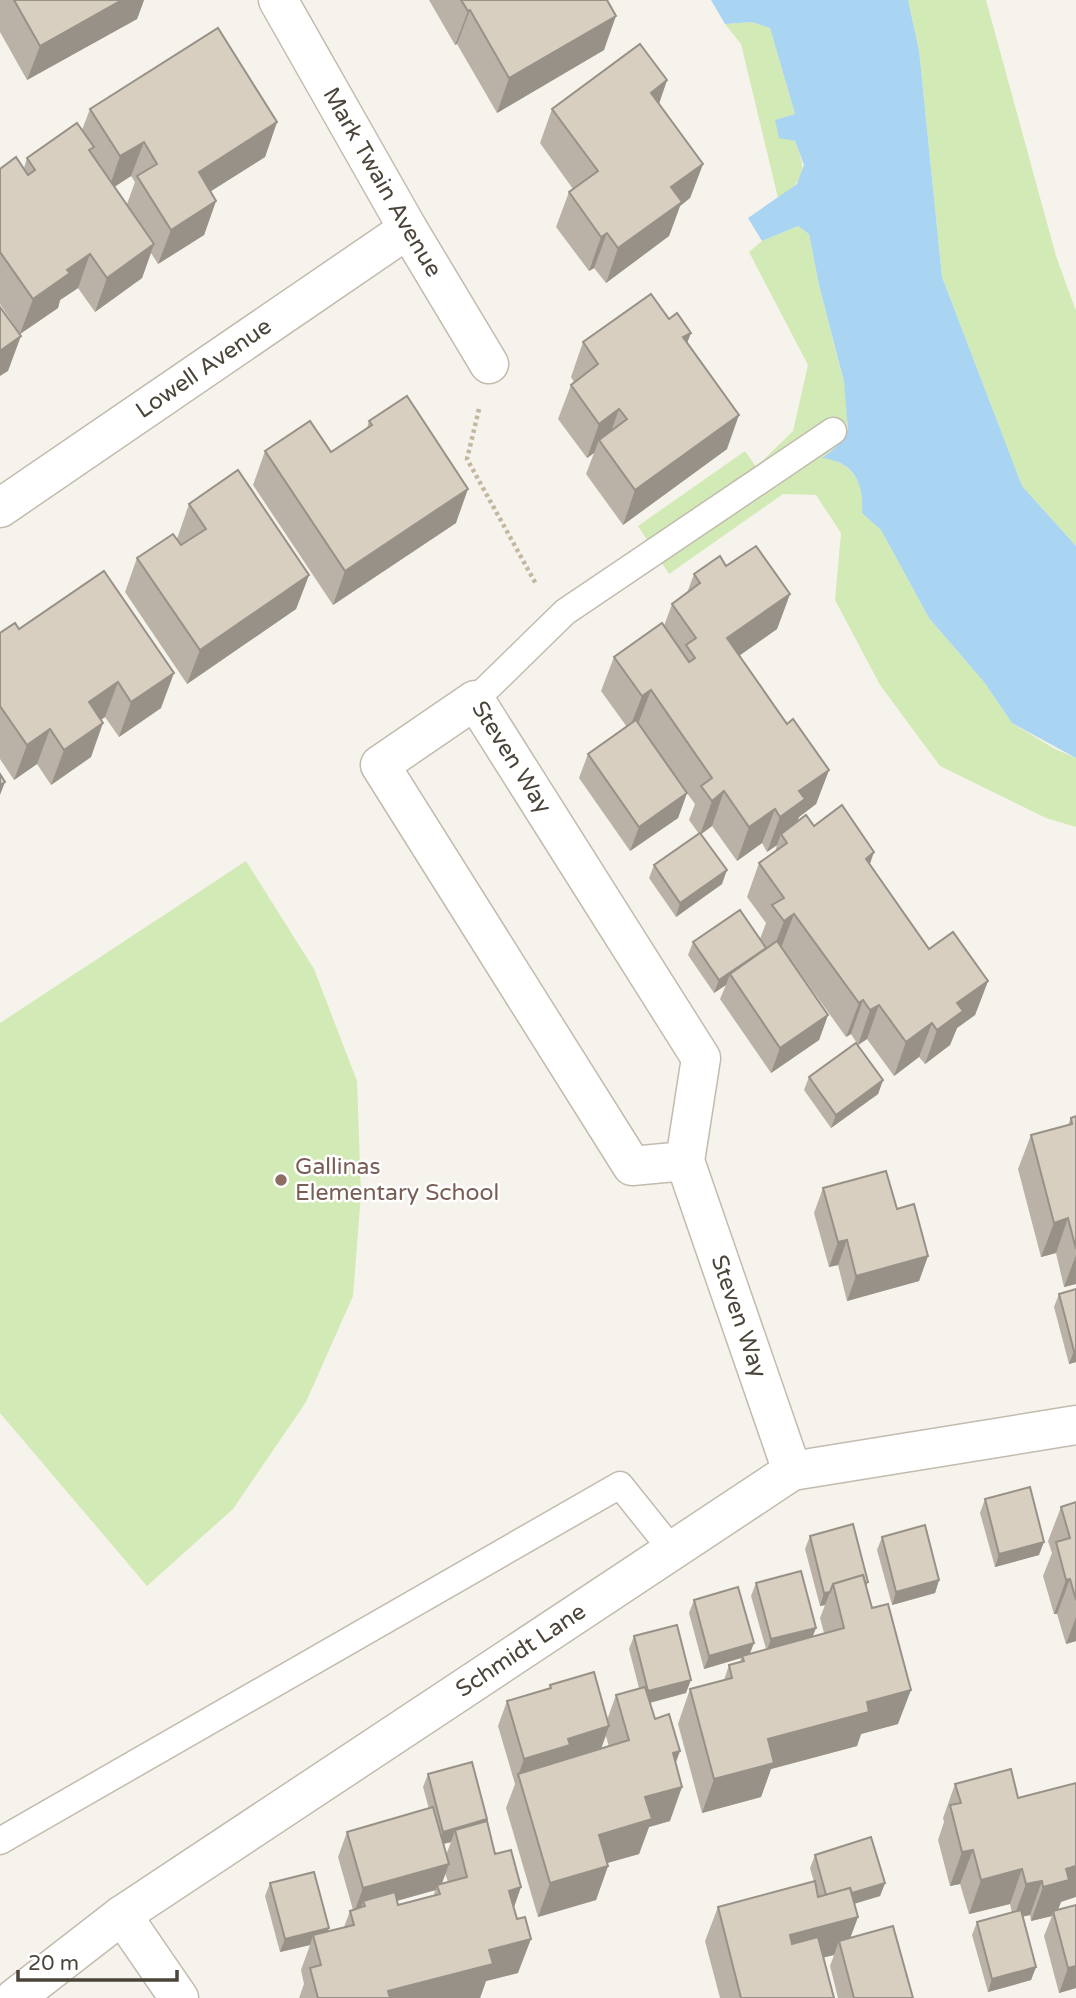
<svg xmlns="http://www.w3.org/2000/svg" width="1076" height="1998" font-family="'Varela Round',sans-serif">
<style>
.green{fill:#d2eab5}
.water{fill:#a9d4f2}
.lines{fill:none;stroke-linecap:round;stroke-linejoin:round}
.lane-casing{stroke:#c2bbae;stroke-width:29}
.street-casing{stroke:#c2bbae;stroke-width:41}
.path{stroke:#c4b79f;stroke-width:4.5;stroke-dasharray:3.5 3.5;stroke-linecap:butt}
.lane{stroke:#fff;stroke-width:26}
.street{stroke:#fff;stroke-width:38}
.wall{fill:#bab2a6;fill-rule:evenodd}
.shaded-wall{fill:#979187}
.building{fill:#d8cfc1;stroke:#979187;stroke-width:2}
.education-dot{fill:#8d6e63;stroke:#fff;stroke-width:2.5}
.labels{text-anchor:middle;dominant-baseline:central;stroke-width:5;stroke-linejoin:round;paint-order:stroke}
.street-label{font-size:23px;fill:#4b4439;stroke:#fff}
.education-label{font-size:23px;fill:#785e54;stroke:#fff;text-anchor:start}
</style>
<rect width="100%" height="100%" fill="#f6f3ec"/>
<g class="green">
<polygon points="908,0 986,0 1056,256 1076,311 1076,546 1022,486 942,277 919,50"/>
<path d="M752,22l18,6 25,86 -19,6 3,17 16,4c12,32 12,37 -17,57l-37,-154 -16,-20z"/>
<path d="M798,226l11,8 10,51 26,102 3,43 -13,18 -12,9c31,7 41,26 39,56l19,17 48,88 55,64 28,41 43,26 21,9v69l-30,-9 -106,-52 -60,-81 -45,-85 6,-67 -25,-38 -33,-1 -114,80 -31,-48 107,-75 11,16 37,-36 15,-66 -59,-113 13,-11z"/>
<polygon points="246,861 314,969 357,1081 361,1194 353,1296 306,1402 233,1509 147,1586 0,1413 0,1023"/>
</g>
<path class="water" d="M711,0h197l11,50 23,227 80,209 54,60v212l-64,-35 -28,-41 -55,-64 -48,-88 -19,-17c2,-30 -8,-51 -40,-55l13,-10 13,-18 -4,-48 -25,-97 -10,-51 -11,-8 -36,15 -14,-23 49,-34 7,-19 -9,-24 -16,-3 -4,-18 20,-6 -25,-86 -18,-6 -27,2z"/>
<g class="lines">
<g class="lane-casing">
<g id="lane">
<polyline points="475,700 565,612 833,431"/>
<polyline points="0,1841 620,1485 672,1550"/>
</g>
</g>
<g class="street-casing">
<g id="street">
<path id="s1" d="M278,0l130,229 81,135"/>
<path id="s2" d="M0,508l408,-279"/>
<path id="s3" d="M685,1161l-53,5 -252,-401 95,-65 226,358 -16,103 107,310"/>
<polyline points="122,1915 179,1998"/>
<path id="s4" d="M15,1998l107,-83 670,-444 284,-46"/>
</g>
</g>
<polyline class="path" points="479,409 467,459 536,584"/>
<use href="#lane" class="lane"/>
<use href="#street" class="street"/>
</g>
<g class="wall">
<polygon points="0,0 144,0 137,19 27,80 0,32"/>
<polygon points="429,0 607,0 604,50 497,113 457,44 455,45"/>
<polygon points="667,80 659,104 703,164 690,198 680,206 669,236 606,283 594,268 589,271 556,227 569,192 573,189 540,143 552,109"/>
<path d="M90,109l187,13 -12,35 -55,34 6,10 -12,34 -46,29 -7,-11 -9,25 -47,34 -17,-24 -18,12 -2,8 -38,26 -20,-30v-135l24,-1 3,-10 55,-28zM131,176l4,6 -8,22 -13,-17z"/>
<polygon points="669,319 687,343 727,449 623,525 586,474 594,453 587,458 558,419 571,385 574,382 571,377 583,342"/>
<polygon points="369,421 456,523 333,605 253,485 265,451 331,452 367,428"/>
<polygon points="189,504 309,575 296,609 187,684 125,592 137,558 177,539"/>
<polygon points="726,566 790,594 777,629 739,655 787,724 829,770 816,804 799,817 797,823 814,826 870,865 929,949 988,981 975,1015 957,1028 950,1045 925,1064 919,1057 894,1076 867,1039 858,1045 851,1034 846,1037 782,948 828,1015 819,1040 771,1073 720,999 726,985 714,993 688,955 693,942 760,939 766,923 747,897 759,863 775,852 777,845 767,852 762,843 737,861 712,826 701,834 722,884 676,917 649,878 654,865 699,834 689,820 695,804 668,767 687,793 678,818 630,851 579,778 588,754 627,727 601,691 614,657 664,626 672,604 687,593 694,574"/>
<polygon points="104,571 161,708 119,737 105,717 101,720 91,757 51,785 37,764 14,780 0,759 0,633 19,629"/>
<polygon points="809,1077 883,1080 878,1094 831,1128 804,1090"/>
<polygon points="1076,1116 1076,1284 1064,1287 1056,1253 1041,1257 1018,1169 1031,1135 1068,1125 1071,1118"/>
<polygon points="823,1188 897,1209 928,1256 919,1281 847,1301 838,1265 829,1267 814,1213"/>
<polygon points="1076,1289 1076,1362 1069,1364 1054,1307 1059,1294"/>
<polygon points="985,1499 1039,1555 995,1567 980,1513"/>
<polygon points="1076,1502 1076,1641 1066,1644 1057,1614 1054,1614 1043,1576 1052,1553 1048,1541 1061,1507"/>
<polygon points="810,1536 868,1582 866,1587 898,1724 861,1734 857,1746 771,1769 761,1797 702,1813 678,1724 690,1689 724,1680 729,1665 740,1662 741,1658 704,1669 689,1613 694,1600 750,1654 766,1649 751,1596 756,1583 812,1637 824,1633 820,1618 825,1605 820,1606 805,1549"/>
<polygon points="882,1537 939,1580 935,1593 892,1605 877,1550"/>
<path d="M634,1636l52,57 -36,10 5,16 21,45 -6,57 -21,6 -10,27 -32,9 1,3 -12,34 -58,17 -32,-109 9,-24 -17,-58 9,-25 42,-12 1,-4 57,35 9,-25 23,-7 -10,-39zM606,1736l3,11 -8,2z"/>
<path d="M428,1774l59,47 8,33 19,54 4,65 -32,8 -6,17h-181l5,-14 -3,-14 9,-25 -30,7 -15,-56 5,-13 57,48 17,-4 6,-16 3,-1 -15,-53 9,-25 82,-23 -6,-22zM451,1842l-5,13 -3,-11zM445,1873l3,9 -7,2zM435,1890l-1,5 -36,10 -1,-4z"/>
<polygon points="955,1784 1018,1798 1061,1902 1058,1910 1076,1905 1076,1988 1059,1993 1044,1936 1052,1916 1031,1921 1030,1915 1023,1916 1036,1967 1031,1980 988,1992 972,1935 977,1922 1012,1913 1010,1904 969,1914 960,1884 950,1886 938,1840 944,1822 943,1818"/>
<polygon points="815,1855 885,1883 880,1896 854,1904 858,1917 850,1938 913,1998 838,1998 830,1966 834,1955 823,1957 834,1998 720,1998 705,1941 718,1907 814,1882 810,1868"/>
</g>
<g class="shaded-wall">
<polygon points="122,0 144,0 137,19 27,80 40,46"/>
<polygon points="470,10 457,44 455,45 468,11"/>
<polygon points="616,16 604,50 497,113 509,78"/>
<polygon points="667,80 655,115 651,93"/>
<polygon points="277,122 265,157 186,207 199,172"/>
<polygon points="144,142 131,176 108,191 120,156"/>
<polygon points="703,164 690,198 680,206 669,236 606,283 618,248 671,187"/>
<polygon points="216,201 204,235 158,264 171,230"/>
<polygon points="607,233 594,268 589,271 601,237"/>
<polygon points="154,244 142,278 95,312 107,278"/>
<polygon points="90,254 78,288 60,300 58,308 20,334 33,299 67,270"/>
<polygon points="691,333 678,367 683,337"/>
<polygon points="21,336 8,371 0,376 0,351"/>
<polygon points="619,409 607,443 599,440 594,453 587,458 599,424"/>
<polygon points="739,415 727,449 623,525 635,490"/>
<polygon points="468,489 456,523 333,605 345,571"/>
<polygon points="309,575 296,609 187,684 200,650"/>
<polygon points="790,594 777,629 715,673 727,638"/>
<polygon points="174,673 161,708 119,737 131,702"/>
<polygon points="118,682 105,717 77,736 89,702"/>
<polygon points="651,690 638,724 629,730 642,696"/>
<polygon points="103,723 91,757 51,785 64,750"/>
<polygon points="50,729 37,764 14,780 27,745"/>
<polygon points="829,770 816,804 799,817 793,834 781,834 777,845 767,852 780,817 799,791"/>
<polygon points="5,782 0,795 0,785"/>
<polygon points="724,791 712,826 700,835 712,801"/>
<polygon points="687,793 678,818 630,851 639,827"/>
<polygon points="775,809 762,843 737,861 749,827"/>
<polygon points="874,852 862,887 866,859"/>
<polygon points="727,870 722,884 676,917 680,903"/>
<polygon points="794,914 781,948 771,955 784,921"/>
<polygon points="766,948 761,961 730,974 726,985 714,993 719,980"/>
<polygon points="988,981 975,1015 957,1028 950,1045 925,1064 937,1030 957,1003"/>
<polygon points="863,1000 851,1034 846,1037 859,1003"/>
<polygon points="879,1005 867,1039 858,1045 870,1010"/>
<polygon points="828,1015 819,1040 771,1073 780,1048"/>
<polygon points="932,1023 919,1057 894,1076 906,1042"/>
<polygon points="883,1080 878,1094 831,1128 836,1115"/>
<polygon points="1068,1218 1056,1253 1041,1257 1054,1223"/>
<polygon points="847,1240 838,1265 829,1267 838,1242"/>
<polygon points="1076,1255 1076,1284 1064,1287"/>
<polygon points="928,1256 919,1281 847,1301 856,1276"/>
<polygon points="1076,1350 1076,1362 1069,1364 1074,1351"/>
<polygon points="1044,1542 1039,1555 995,1567 999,1554"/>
<polygon points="1070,1579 1057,1614 1054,1614 1066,1580"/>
<polygon points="939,1580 935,1593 892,1605 896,1592"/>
<polygon points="830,1592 825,1605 820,1606 824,1593"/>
<polygon points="1076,1617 1076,1641 1066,1644"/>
<polygon points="816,1628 811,1641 766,1653 771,1639"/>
<polygon points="754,1643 749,1656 742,1656 741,1658 704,1669 709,1656"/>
<polygon points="691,1680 686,1693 644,1704 648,1691"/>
<polygon points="911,1690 898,1724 861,1734 857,1746 771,1769 761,1797 702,1813 714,1779 768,1739 867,1702"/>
<polygon points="609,1726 600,1751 518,1774 515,1784 524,1759 568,1739"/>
<polygon points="680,1751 668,1785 673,1753"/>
<polygon points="682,1787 670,1821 649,1827 639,1854 586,1869 599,1835 645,1797"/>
<polygon points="487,1819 483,1833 455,1830 451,1842 439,1845 443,1832"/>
<polygon points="973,1850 960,1884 950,1886 962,1852"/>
<polygon points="449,1864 440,1889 437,1885 436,1890 363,1910 365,1906 363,1901 360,1911 354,1913 363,1888"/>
<polygon points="608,1866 596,1900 538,1917 550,1883"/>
<polygon points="1076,1866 1076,1897 1061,1902 1056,1914 1053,1911 1052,1916 1031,1921 1043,1887 1066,1869"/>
<polygon points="1022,1869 1010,1904 969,1914 981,1880"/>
<polygon points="1042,1881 1030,1915 1013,1919 1026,1884"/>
<polygon points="885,1883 880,1896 823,1913 828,1900"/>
<polygon points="521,1887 509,1922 509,1891"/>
<polygon points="858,1917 845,1952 839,1941 834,1955 777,1969 790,1935"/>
<polygon points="329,1928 324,1941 313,1935 310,1945 280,1952 285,1939"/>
<polygon points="531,1939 518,1973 486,1981 480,1998 385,1998 388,1991 489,1950"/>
<polygon points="1076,1966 1076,1988 1059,1993 1068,1968"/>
<polygon points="1036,1967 1031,1980 988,1992 992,1979"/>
</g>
<g class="building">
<polygon points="14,0 122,0 40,46"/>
<polygon points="461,0 607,0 616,16 509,78 470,10 468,11"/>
<polygon points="218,28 277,122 199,172 216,201 171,230 137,176 157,164 144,142 120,156 90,109"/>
<polygon points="640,44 667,80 651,93 703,164 671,187 682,202 618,248 607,233 601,237 569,192 598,171 552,109"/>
<polygon points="77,123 94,147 89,150 154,244 107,278 90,254 67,270 70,273 33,299 0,252 0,169 16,157 28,175 35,170 27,158"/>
<polygon points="651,294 669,319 677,313 691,333 683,337 739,415 635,490 599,440 627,419 619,409 599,424 571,385 598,364 583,342"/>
<polygon points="0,307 21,336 0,351"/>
<polygon points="407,396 468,489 345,571 265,451 310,421 331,452 372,425 369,421"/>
<polygon points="238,470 309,575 200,650 137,558 173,534 181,545 206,529 189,504"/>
<polygon points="756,546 790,594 727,638 787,724 793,719 829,770 799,791 805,799 780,817 775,809 749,827 724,791 712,801 701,786 712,778 651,690 642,696 614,657 662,623 689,662 695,658 686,645 696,638 672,604 700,583 694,574 720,556 726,566"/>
<polygon points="104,571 174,673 131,702 118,682 89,702 103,723 64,750 50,729 27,745 0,706 0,633 15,623 19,629"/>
<polygon points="636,720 687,793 639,827 588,754"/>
<polygon points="0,774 5,782 0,785"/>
<polygon points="842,805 874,852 866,859 929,949 953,932 988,981 957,1003 963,1011 937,1030 932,1023 906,1042 879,1005 870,1010 863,1000 859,1003 794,914 784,921 772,905 784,898 759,863 787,843 781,834 806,815 814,826"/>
<polygon points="700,833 727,870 680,903 654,865"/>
<polygon points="740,910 766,948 719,980 693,942"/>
<polygon points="777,941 828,1015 780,1048 730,974"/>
<polygon points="856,1043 883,1080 836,1115 809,1077"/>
<polygon points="1076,1116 1076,1249 1068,1218 1054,1223 1031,1135 1072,1124 1071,1118"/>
<polygon points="886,1171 897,1209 914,1204 928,1256 856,1276 847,1240 838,1242 823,1188"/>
<polygon points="1076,1289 1076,1350 1074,1351 1059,1294"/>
<polygon points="1030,1487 1044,1542 999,1554 985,1499"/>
<polygon points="1076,1502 1076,1600 1070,1579 1066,1580 1056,1542 1070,1538 1061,1507"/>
<polygon points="853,1524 868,1582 865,1583 863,1575 833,1584 830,1592 824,1593 810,1536"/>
<polygon points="925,1525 939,1580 896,1592 882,1537"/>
<polygon points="801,1571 816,1628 771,1639 756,1583"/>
<polygon points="863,1575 872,1608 888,1604 911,1690 867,1702 869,1712 768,1739 774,1763 714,1779 690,1689 732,1678 729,1665 744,1661 742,1656 844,1628 833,1584"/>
<polygon points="738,1587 754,1643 709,1656 694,1600"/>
<polygon points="677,1625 691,1680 648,1691 634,1636"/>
<polygon points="594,1672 609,1726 568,1739 570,1745 524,1759 507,1701 551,1688 550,1685"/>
<polygon points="645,1687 655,1719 669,1714 680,1751 673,1753 682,1787 645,1797 652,1819 599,1835 608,1866 550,1883 518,1774 629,1740 616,1695"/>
<polygon points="472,1762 487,1819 443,1832 428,1774"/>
<polygon points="1011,1769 1018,1798 1076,1783 1076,1866 1066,1869 1069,1880 1043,1887 1042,1881 1026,1884 1022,1869 981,1880 973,1850 962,1852 950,1805 961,1803 955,1784"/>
<polygon points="433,1807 449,1864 363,1888 347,1832"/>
<polygon points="487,1821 495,1854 511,1850 521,1887 509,1891 517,1919 525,1917 531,1939 489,1950 493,1964 388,1991 390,1998 318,1998 310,1968 321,1965 313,1935 354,1925 350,1911 365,1906 363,1901 395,1892 398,1905 440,1894 437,1885 467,1877 455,1830"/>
<polygon points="871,1837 885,1883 852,1893 850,1888 826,1895 815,1855"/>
<polygon points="314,1872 329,1928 285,1939 270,1883"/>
<polygon points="815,1881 818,1897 850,1888 858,1917 790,1935 792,1944 818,1937 834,1998 741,1998 718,1907"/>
<polygon points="1076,1905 1076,1966 1068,1968 1053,1911"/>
<polygon points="1021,1910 1036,1967 992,1979 977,1922"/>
<polygon points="893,1926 913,1998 854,1998 839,1941"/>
</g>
<circle class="education-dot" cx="281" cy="1180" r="7"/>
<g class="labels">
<g class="street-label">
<text stroke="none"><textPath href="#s1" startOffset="210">Mark Twain Avenue</textPath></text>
<text stroke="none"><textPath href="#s2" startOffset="247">Lowell Avenue</textPath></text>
<text stroke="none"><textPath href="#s3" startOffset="710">Steven Way</textPath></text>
<text stroke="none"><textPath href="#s3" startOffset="1334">Steven Way</textPath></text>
<text stroke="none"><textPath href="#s4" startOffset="614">Schmidt Lane</textPath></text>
</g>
<g class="education-label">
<text x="295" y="1167">Gallinas<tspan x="295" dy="26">Elementary School</tspan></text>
</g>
</g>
<path d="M18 1970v10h159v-10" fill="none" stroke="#4b4439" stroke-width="3.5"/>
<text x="28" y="1970" font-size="21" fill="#4b4439" stroke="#ffffff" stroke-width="5" paint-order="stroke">20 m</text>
</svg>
